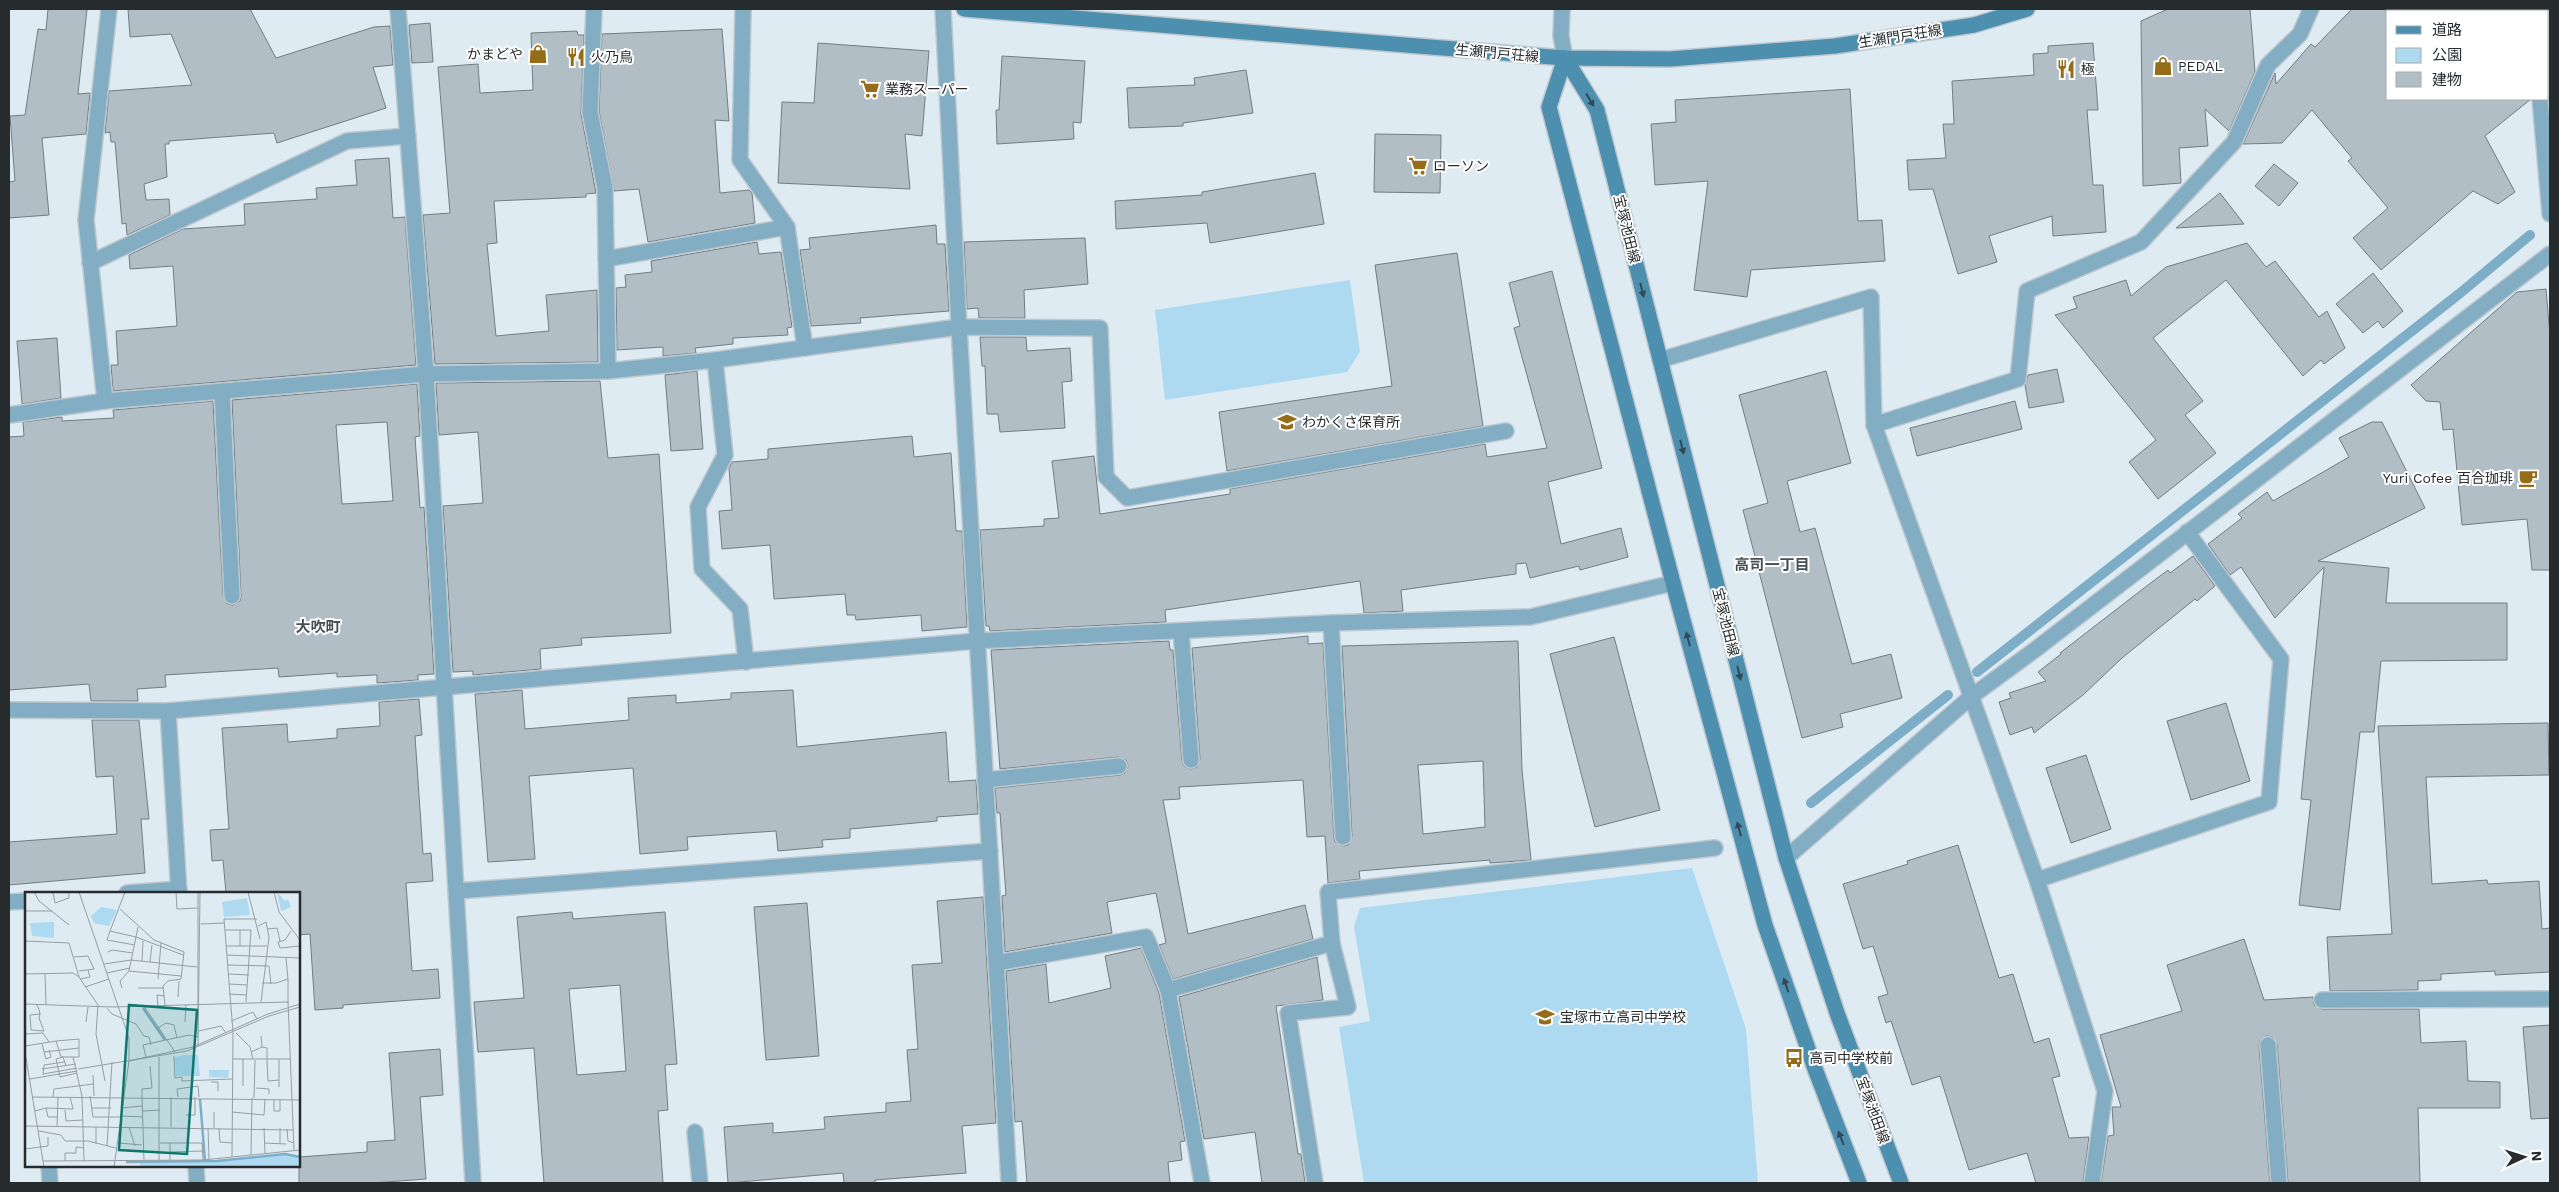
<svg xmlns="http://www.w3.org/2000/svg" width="2559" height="1192" font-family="'Work Sans','Noto Sans JP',sans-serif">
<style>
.green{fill:#addaf1}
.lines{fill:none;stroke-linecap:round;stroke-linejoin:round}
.stream{stroke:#7eaec7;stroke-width:10}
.building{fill:#b2bec5;stroke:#727d83;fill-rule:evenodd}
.street-casing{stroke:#bec8cf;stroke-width:18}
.secondary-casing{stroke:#bec8cf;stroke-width:18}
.street{stroke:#83adc3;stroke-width:15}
.secondary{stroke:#4d8faf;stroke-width:15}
.oneway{fill:#324955}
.labels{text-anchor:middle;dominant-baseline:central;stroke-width:4;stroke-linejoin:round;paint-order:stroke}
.street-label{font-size:14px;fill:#262b2e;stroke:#fff}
.poi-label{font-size:14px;fill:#262b2e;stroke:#fff;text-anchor:start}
.neighbourhood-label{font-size:15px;font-weight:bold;fill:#465156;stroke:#fff}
.inset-river{fill:none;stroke:#7eaec7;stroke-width:2.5}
.inset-road{fill:none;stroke:#959ea4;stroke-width:1}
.view{fill:#0f766e;fill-opacity:0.15;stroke:#0f766e;stroke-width:2.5}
.inset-edge{fill:none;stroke:#262b2e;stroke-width:2.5}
</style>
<rect width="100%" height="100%" fill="#dfebf2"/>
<g class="green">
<polygon points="1350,280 1360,352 1347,372 1165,400 1155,310"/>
<polygon points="1692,868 1746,1029 1758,1183 1364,1183 1339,1027 1370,1021 1354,927 1360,908"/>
</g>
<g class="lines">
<g class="stream">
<polyline points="1977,672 2459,294 2530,235"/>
<polyline points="1811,803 1948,695"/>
</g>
</g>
<g class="building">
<polygon points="48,9 87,9 78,94 90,93 86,134 42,138 49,215 9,218 9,182 15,181 10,116 25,115 38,29 46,30"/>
<polygon points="128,9 250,9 276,58 374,27 390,26 393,65 373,67 386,108 277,143 274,133 169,141 169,144 165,144 167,177 144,184 146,200 169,199 170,215 127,235 126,223 122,224 115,142 111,142 110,132 105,133 109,91 192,85 171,34 130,37"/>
<polygon points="2168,9 2250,9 2255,72 2229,131 2205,109 2208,146 2179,148 2181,183 2143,186 2141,21"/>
<polygon points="2352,9 2388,9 2388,99 2531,99 2485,136 2515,192 2498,204 2473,191 2381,270 2353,238 2388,208 2348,161 2352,158 2312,110 2282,143 2243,144 2275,73 2276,84 2311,44 2315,47"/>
<polygon points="430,23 433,62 412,63 409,25"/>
<polygon points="722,29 729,121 715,120 720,193 749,190 752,193 755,223 648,242 639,189 614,191 599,111 602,34"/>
<polygon points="577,31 578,35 584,35 581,114 596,193 586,194 586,197 494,201 497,243 487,244 496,336 549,331 546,295 597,290 598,362 435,364 423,215 450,213 438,67 478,64 480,93 533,90 531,33"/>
<polygon points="818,43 929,51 922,136 905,134 910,189 778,183 782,102 814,103"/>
<polygon points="2093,43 2098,110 2087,110 2093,185 2103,185 2106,232 2053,236 2052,216 1989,236 1997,262 1958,274 1933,189 1909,190 1907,160 1946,158 1943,124 1954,124 1952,81 2034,75 2033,54 2048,53 2048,46"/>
<polygon points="1002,56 1085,61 1081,123 1073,122 1074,139 997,144 996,110 999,110"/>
<polygon points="1246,70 1253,113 1183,123 1183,126 1129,128 1127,88 1195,85 1194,78"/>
<polygon points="1850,89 1858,221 1882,220 1885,261 1751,270 1747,297 1694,290 1708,181 1655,185 1651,124 1676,122 1675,100"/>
<polygon points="1375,134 1441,135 1440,193 1374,192"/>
<polygon points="389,158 393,218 405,217 416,365 113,391 111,365 118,365 116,331 177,326 173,266 130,269 129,255 183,229 245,225 244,204 317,199 316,188 357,185 355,160"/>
<polygon points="2274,164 2298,183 2279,206 2255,186"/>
<polygon points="1315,173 1324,224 1210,243 1207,223 1116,229 1115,201 1202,195 1202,192"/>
<polygon points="2220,193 2244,224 2176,228"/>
<polygon points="936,225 937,244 945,244 949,311 860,318 861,323 811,326 800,250 810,249 809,238"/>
<polygon points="1085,238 1088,284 1024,290 1025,318 979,318 978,308 967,309 964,242"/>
<polygon points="757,242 759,254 781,252 792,327 787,328 788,335 733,338 733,344 695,348 696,353 663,356 663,347 617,350 616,288 626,287 625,275 652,272 651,261"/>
<polygon points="2247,243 2266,267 2275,261 2319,317 2327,311 2345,348 2324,364 2321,360 2303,376 2226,280 2153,338 2203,401 2185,415 2216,453 2158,499 2129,462 2156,440 2055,315 2077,308 2073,297 2126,280 2131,296 2166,267"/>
<polygon points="1457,253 1483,426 1227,471 1219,412 1392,386 1375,265"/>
<polygon points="1552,271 1602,468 1548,482 1561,544 1621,528 1628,557 1580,570 1579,566 1530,578 1526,563 1516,564 1516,574 1401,590 1403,611 1364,613 1360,581 1165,610 1166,622 990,631 989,626 986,626 980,530 1044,526 1044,519 1059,518 1052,461 1094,456 1100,514 1230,494 1230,489 1485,444 1487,457 1547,448 1514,328 1520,326 1509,283"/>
<polygon points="2373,273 2403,311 2383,328 2378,321 2363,333 2336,304"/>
<polygon points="2546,289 2550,336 2550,570 2532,570 2527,519 2462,525 2453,429 2443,430 2440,402 2426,401 2411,385 2517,292"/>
<polygon points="980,337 1026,337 1027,351 1070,348 1072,381 1062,382 1065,428 1000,432 998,414 987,414 985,366 982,366"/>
<polygon points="57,338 61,398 22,404 17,341"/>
<polygon points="2057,369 2064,402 2029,408 2025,385 2028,375"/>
<polygon points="697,371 703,449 671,451 665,375"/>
<polygon points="1826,371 1851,463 1787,481 1800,532 1815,528 1852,664 1891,654 1902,698 1840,714 1843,727 1802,738 1743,510 1768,503 1739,395"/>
<polygon points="600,381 608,458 659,454 671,633 581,638 582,645 540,649 541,669 473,675 473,671 453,672 443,506 483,503 478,432 439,435 436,383"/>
<path d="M417,384l3,52 -5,1 5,71 4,-1 10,167 -16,1v5l-41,3v-8h-3l-37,2v-4l-58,4 -1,-9 -113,7 1,12 -29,2 1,12h-47l-2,-17 -80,6v-253l15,-1 -1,-14 39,-5v4l52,-3 -1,-8 100,-9 10,195 4,8 6,1 7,-4 1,-5 -9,-196zM387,422l6,79 -51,3 -6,-79z"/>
<polygon points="2015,401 2022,429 1917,456 1910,428"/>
<polygon points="2372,422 2382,422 2425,508 2318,561 2389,568 2386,603 2507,603 2507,660 2381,661 2374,732 2360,732 2340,910 2299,905 2311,800 2301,799 2324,567 2275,618 2241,567 2230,575 2208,544 2242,518 2238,514 2267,492 2273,501 2349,457 2339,438"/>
<polygon points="912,436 914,457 951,453 956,531 962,531 967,627 922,631 921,615 856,620 855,615 847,615 845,594 774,599 770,545 722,549 719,511 732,510 729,468 732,462 768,459 768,449"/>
<polygon points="2193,556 2215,586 2197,601 2195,599 2122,658 2083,695 2034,733 2032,727 2010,735 1999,702 2011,698 2009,693 2046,681 2038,672 2061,654 2060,653 2148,585 2168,570 2170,573"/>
<path d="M1308,636v8l15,-1 11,195 1,4 8,4 5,-1 4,-9 -10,-190 176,-5 4,129 9,90 -41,3v-3l-131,11 1,8 -32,4 -3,-47 -18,1 -4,-57 -124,7 1,12 -17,1 25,134 117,-29 8,34 -140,40 -14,-34 7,-2 -10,-50 -49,9 5,31 -107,19 -3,-56 4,-1 -6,-82h-3l-2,-25 125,-13 5,-2 3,-7 -2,-6 -8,-3 -118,12 -9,-119 178,-9 1,9h3l9,111 2,5 7,3 6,-2 3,-8 -8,-111zM1483,761l2,66 -62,7 -5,-69z"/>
<polygon points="1614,637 1660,810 1595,827 1550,654"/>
<polygon points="522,690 525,729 629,720 628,698 676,695 676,703 731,699 731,693 793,690 797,747 946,732 949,782 976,780 978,814 937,817 937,821 850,829 850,838 822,840 823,847 778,851 776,831 687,837 688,850 640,854 633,768 529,776 535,859 488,862 475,694"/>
<polygon points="419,699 422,735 415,736 423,854 431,853 433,881 406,883 412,971 438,969 440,998 343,1005 343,1008 315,1010 310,934 299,935 299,893 226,893 223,860 212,861 210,830 229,829 222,728 287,724 288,742 337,738 337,729 380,726 379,702"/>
<polygon points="2226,703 2250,781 2191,800 2167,721"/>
<polygon points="92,720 139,720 149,819 141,819 145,873 9,885 9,842 117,834 113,776 96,777"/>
<polygon points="2548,723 2549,775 2426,777 2432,884 2487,880 2488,884 2539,881 2542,929 2550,928 2550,972 2495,975 2495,971 2441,974 2441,980 2418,981 2418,990 2330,991 2327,937 2392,934 2378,726"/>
<polygon points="2086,755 2111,829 2071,843 2046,768"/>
<polygon points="1958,845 1999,978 2013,974 2034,1043 2049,1038 2060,1076 2052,1078 2069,1138 2089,1137 2083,1183 2036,1183 2027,1153 1969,1170 1940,1076 1912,1085 1891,1021 1886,1023 1878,997 1888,994 1873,946 1863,949 1843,884 1908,864 1907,861"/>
<polygon points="983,897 996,1123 962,1126 966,1173 875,1180 875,1183 844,1183 843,1173 728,1183 724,1127 773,1123 773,1133 825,1129 824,1117 886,1112 886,1103 911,1101 907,1050 918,1049 912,965 942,963 937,901"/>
<polygon points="807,903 819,1056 766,1060 754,907"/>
<path d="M572,912l1,7 92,-7 12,152 -12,1 3,45 -10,1 5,72h-119l-10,-135 -56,4 -4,-50 50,-4 -7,-81zM620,985l6,86 -49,4 -8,-86z"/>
<polygon points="2244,939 2264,1000 2313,997 2314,1005 2322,1009 2419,1009 2421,1043 2466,1041 2468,1081 2500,1082 2500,1108 2418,1108 2420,1183 2288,1183 2277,1044 2272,1037 2267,1036 2260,1041 2259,1046 2270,1183 2101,1183 2108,1136 2114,1135 2112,1107 2121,1107 2100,1035 2182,1011 2167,965"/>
<polygon points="1141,948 1159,993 1185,1141 1180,1142 1182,1160 1168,1162 1170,1183 1027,1183 1022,1121 1015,1122 1006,971 1046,964 1049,1003 1111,988 1105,956"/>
<polygon points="1317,957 1323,1000 1276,1006 1298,1154 1301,1154 1305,1183 1262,1183 1255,1132 1204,1139 1179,997"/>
<polygon points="2550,1025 2550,1118 2531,1119 2523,1027"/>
<polygon points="440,1049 443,1095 420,1097 426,1179 372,1183 299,1183 299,1157 367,1152 367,1142 395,1140 389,1053"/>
</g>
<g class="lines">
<g class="street-casing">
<g id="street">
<polyline points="398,9 426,374 473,1183"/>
<polyline points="594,9 590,112 605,188 608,371"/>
<polyline points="743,9 740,160 787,227 805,348"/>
<polyline points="943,9 959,327 1009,1183"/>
<polyline points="1562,9 1561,36 1565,58"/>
<polyline points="2531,9 2531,11"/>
<polyline points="2540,99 2550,214"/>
<polyline points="606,259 787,227"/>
<polyline points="90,263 347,141 408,136"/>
<polyline points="715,360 725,455 698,507 702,569 740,609 746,662"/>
<polyline points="1660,360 1871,297 1874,425 2037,880 2105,1091 2092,1183"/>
<polyline points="222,391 232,596"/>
<polyline points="105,401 86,220 109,9"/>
<polyline points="9,415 105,401 426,374 608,371 715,360 959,327 1100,328 1106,477 1127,498 1506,431"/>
<polyline points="1874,425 2018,379 2027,291 2141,242 2234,142 2268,65 2300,34 2311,9"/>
<polyline points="1331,623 1343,837"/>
<polyline points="1181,631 1191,760"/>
<polyline points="9,710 168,711 976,641 1331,623 1530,617 1673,583"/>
<polyline points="168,711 179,893"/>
<polyline points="985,780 1119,766"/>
<polyline points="1786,858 1972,696 2036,649 2550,254"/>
<polyline points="2037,880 2269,802 2281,659 2187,532"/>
<polyline points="457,891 990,851"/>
<polyline points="127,893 179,889"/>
<polyline points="9,902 26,901"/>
<polyline points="996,963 1146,937 1168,990 1202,1183"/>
<polyline points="1168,990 1332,943"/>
<polyline points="2322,1000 2550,999"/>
<polyline points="2268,1045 2279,1183"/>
<polyline points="695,1132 700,1183"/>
<polyline points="49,1166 50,1183"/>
<polyline points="196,1166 197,1183"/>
<polyline points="1315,1183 1288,1013 1348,1007 1332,943 1328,892 1715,848"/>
</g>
</g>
<g class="secondary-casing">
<g id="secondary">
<polyline points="964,9 1565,58 1670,59 1835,46 1974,25 2027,9"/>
<polyline points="1565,58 1597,110 1786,858 1837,1013 1901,1183"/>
<polyline points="1565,58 1549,107 1673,583 1765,925 1815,1069 1859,1183"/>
</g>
</g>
<use href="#street" class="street"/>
<use href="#secondary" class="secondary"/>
</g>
<defs><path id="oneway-solid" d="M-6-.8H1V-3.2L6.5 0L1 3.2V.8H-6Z" transform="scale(1.25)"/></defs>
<g class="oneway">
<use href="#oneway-solid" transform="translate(1590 100) rotate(59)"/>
<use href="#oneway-solid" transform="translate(1642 290) rotate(76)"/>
<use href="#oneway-solid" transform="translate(1682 447) rotate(76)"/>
<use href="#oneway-solid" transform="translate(1688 639) rotate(-105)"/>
<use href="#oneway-solid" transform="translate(1739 673) rotate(76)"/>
<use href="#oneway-solid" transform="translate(1739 829) rotate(-105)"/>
<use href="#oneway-solid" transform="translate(1786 985) rotate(-109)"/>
<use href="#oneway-solid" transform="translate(1841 1138) rotate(-111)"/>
</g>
<defs>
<g id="shop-bare" transform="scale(1.5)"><path d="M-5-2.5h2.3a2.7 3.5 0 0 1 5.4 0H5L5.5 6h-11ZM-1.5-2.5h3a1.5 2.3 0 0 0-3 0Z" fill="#956d18" stroke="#fff" stroke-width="2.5" paint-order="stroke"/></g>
<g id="restaurant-bare" transform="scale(1.5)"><path d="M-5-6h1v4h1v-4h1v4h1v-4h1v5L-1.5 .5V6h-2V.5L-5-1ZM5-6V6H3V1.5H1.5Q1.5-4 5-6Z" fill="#956d18" stroke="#fff" stroke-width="2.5" paint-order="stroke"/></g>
<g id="supermarket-bare" transform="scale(1.5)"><path d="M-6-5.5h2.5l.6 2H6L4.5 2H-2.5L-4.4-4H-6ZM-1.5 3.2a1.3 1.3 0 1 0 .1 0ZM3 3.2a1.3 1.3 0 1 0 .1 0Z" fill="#956d18" stroke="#fff" stroke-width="2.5" paint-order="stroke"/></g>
<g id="school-bare" transform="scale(1.5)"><path d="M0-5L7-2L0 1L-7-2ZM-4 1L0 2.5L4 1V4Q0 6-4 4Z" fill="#956d18" stroke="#fff" stroke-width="2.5" paint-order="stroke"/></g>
<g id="cafe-bare" transform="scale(1.5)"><path d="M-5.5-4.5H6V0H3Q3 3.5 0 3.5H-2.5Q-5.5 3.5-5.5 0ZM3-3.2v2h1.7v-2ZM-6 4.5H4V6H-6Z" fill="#956d18" stroke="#fff" stroke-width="2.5" paint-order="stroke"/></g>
<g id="bus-bare" transform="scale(1.5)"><path d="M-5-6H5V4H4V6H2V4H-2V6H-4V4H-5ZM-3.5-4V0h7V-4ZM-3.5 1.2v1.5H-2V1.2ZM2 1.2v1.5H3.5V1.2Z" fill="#956d18" stroke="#fff" stroke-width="2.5" paint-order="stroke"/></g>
</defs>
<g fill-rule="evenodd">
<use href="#shop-bare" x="538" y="54"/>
<use href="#restaurant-bare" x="576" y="57"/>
<use href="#shop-bare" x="2163" y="66"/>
<use href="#restaurant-bare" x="2066" y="69"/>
<use href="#supermarket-bare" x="870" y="89"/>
<use href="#supermarket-bare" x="1418" y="166"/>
<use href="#school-bare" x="1287" y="422"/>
<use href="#cafe-bare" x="2528" y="478"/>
<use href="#school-bare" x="1545" y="1017"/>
<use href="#bus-bare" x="1794" y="1058"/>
</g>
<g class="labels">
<g class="street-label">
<text transform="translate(1900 36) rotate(-9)">生瀬門戸荘線</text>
<text transform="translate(1497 53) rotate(5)">生瀬門戸荘線</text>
<text transform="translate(1627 229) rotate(76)">宝塚池田線</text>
<text transform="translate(1726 622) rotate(76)">宝塚池田線</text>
<text transform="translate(1873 1110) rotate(70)">宝塚池田線</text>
</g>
<g class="poi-label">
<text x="523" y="54" text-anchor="end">かまどや</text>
<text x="591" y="57">火乃鳥</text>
<text x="2178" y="66">PEDAL</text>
<text x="2081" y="69">極</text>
<text x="885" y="89">業務スーパー</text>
<text x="1433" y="166">ローソン</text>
<text x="1302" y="422">わかくさ保育所</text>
<text x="2513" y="478" text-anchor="end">Yuri Cofee 百合珈琲</text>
<text x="1560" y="1017">宝塚市立高司中学校</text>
<text x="1809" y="1058">高司中学校前</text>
</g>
<g class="neighbourhood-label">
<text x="1772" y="565">高司一丁目</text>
<text x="318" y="627">大吹町</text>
</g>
</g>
<g transform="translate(25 892)">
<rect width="275" height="275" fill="#dfebf2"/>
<path d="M252,0l8,9 3,-2 3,8 -10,4zM222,6l3,17 -26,2 -2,-15zM76,15l16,3 -8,16 -15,-3 -3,-7zM29,30v16l-22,-2 -2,-13zM159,163h14l2,21h-24l-1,-19zM184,178h20l-1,8 -19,-1zM261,262l14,3v10h-160v-5h62z" fill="#addaf1"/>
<path class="inset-river" d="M118,116l22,32M175,207l5,62M101,270l91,-1 68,-7 15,3"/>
<path class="inset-road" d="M9,0l5,9 30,24M28,0l2,11 14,-5v-6M54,0l50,146v23l-15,106M100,0l-15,39 26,6 47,18M151,0l1,17 21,-1M223,0l12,47M249,0l5,20 21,28M95,17l34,31 30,12 -3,27 -13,2 -5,5 2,19M0,19h27M176,32l23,-1M233,34l8,-4 3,15 -8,65M243,37l9,-1 3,13M200,38h26l-5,72M85,39l-3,9 28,5M266,39l-6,9 -7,2 2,6 20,-2M0,49l44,2 10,34 19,28 -2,29 9,47M201,54h41M215,54v-16M83,60l4,-2 21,3M202,63l73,3M49,65l14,-1 6,13 -15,2M117,69l1,-20M125,70l2,-17M79,72l27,-4 66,7M203,73l41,1 2,18M104,79l52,5M82,81l23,-5M0,82l48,-1 6,4M20,82l1,31M203,82l21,1M55,87l10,-2 -2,-7M133,87l3,-36M263,87v24M237,91h14l12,-4 -2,-21M204,92l18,1M60,95l24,-8M97,96l-2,-7 9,-10 9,-44M113,96h25M204,102l18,1M153,105l1,-16M0,112l87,3 176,-5 6,148M11,112l3,5 1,5 -1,4 5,13 -13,-1 -1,-15 10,-1M119,114l31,46M133,114l-1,-11 7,1M82,116l5,6 24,10 8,12 5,1 2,8M206,129l22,-9 4,7M61,130l2,-15M160,130l1,-17M133,136l8,-5 8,2 3,13M174,139l22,-5 5,7M211,141l14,14 3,12M0,142l18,-1 6,9M17,152l4,15 5,-2 -2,-7M0,154l31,-5 23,-2v18h-18l-5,-16M173,154l2,-154M237,155l5,1v11M0,160l19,115M19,160l35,-4M226,160l11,-5 -1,-11M149,164l1,22 7,-1v4l50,-2M48,165l9,39 2,65M121,165l-3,-12 46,-10 9,2v-145M208,167h58M242,167l1,22 11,-1M254,167v28M104,169l64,-14 75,-33 32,-10M41,174l-3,-9 -7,2 4,18 17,-4M17,177l34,-5M53,177l109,-18 82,-35 31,-9M18,182l34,-6M18,183l1,-10 20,-3M68,183l1,21M5,187l47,-8M186,190h7v9M218,194v-27M231,196l13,1v5M65,204l3,21h27M7,205l268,3M28,205l1,-8 39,-5M146,205v30M153,205l-1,-8 21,-3 1,11M229,206l1,-38M249,208v11h6v-11M21,216l2,9h9M66,216h20M97,216l20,-2M40,218l1,11 17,-1M10,219l11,-3 27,1 -3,-12M118,219l17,-1M207,220l32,3 1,-16M161,223h9v-18M97,224l21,1M0,234l268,4M32,235l1,-30M71,235v17M104,235l6,19M183,236l1,31M189,236v-16M194,236l1,14 12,1M239,236l1,25M262,237l1,12 6,2M14,239l22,4 4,6h23l28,7M93,251l24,2M135,251h42l1,17M145,251v17M239,251l22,1M255,252v-16M82,254l5,-84M0,257l23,-3v-9M145,260l32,-1M226,263l1,-57M207,265l1,-125 -9,-113h33M134,268v-103M18,269l160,-1 97,-10M40,269v-8h11v-6l8,1M119,269l-2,-64v-8l10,-1 -2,-22"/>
<path class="view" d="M104,113l68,5 -10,144 -68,-4z"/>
<rect width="275" height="275" class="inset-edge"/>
</g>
<rect width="2559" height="1192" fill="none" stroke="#262b2e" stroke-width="20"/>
<rect x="2386" y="10" width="162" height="90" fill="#ffffff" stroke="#a8aaab"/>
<rect x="2396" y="26" width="25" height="8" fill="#4d8faf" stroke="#a8aaab"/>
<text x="2432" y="35" font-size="15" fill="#262b2e">道路</text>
<rect x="2396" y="48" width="25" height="15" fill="#addaf1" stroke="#a8aaab"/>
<text x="2432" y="60" font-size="15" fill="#262b2e">公園</text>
<rect x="2396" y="72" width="25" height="15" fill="#b2bec5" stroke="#a8aaab"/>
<text x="2432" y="85" font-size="15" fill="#262b2e">建物</text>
<g transform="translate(2524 1157) rotate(86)" stroke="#ffffff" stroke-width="4" paint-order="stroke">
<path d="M0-4L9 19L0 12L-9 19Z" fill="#262b2e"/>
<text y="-8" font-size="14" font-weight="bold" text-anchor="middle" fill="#262b2e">N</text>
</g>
</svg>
